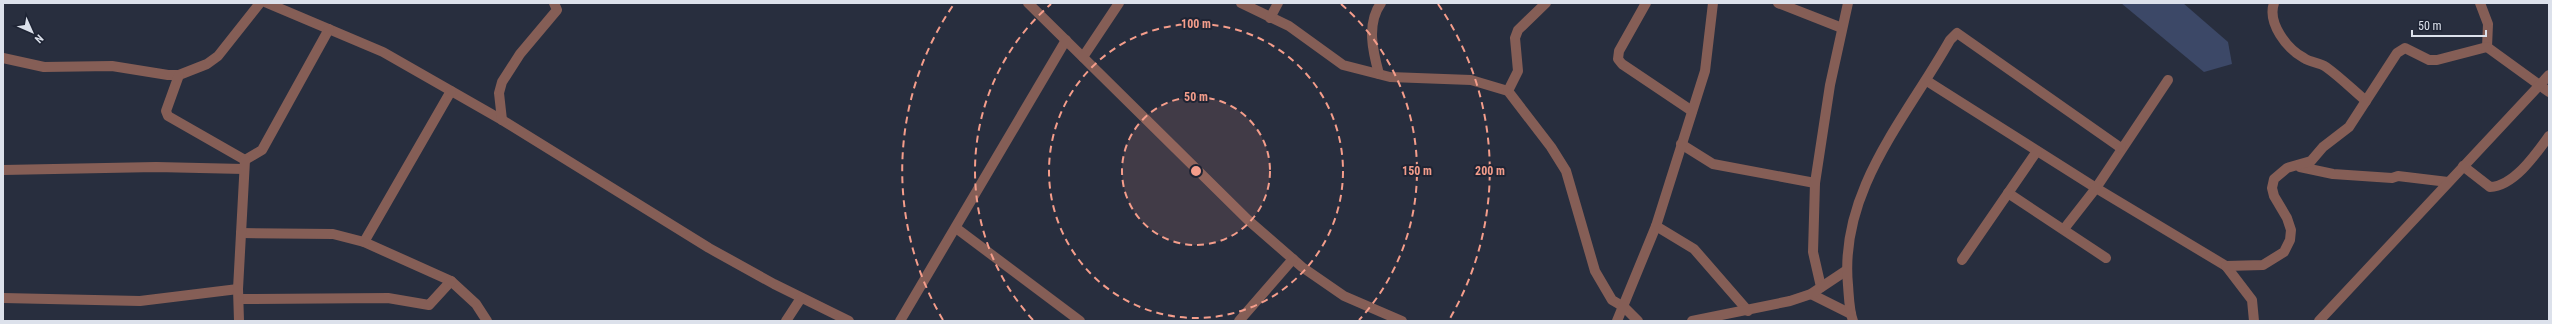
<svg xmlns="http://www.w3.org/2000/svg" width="2552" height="324" font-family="'Roboto Condensed',sans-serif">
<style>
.green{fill:#3c4867}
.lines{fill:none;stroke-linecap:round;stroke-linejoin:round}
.minor{stroke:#855e56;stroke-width:10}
.ring{fill:none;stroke:#f49d8b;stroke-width:2;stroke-dasharray:7 5}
.centre{fill:#f49d8b;stroke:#1e2434;stroke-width:2}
.ring-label{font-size:12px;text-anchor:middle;font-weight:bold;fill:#f49d8b;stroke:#1e2434;stroke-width:4;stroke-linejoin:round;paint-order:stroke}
</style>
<rect width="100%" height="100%" fill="#282e3e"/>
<polygon class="green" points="2121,3 2183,3 2228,42 2232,64 2204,72"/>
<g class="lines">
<g class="minor">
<polyline points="267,3 383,52 502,120 709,248 774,284 849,321"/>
<polyline points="1028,3 1248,220 1302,267 1344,296 1402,321"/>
<polyline points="1241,3 1289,26 1343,65 1390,77 1471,80 1508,91 1551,147 1566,171 1595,271 1612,300 1624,307 1638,321"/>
<polyline points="1646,3 1619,51 1618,59 1622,64 1692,111"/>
<polyline points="1778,3 1842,28"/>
<path d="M2274,3c-7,20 13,46 30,55 7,5 15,4 22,9 14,10 27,23 40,34"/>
<polyline points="2480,3 2488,24 2487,47"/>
<polyline points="1270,18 1278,3"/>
<polyline points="2487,47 2549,92"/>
<polyline points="1083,57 1119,3"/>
<polyline points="3,58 44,67 112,66 168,75 179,75 207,64 218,56 260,3"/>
<path d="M1379,74c-6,-22 -13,-50 2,-71"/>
<polyline points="179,75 166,111 168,116 245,160"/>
<polyline points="1927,81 2096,188 2226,266 2252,300 2254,321"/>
<polyline points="1508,91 1518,71 1515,38 1518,30 1546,3"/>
<polyline points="502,120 499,93 502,82 520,54 557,10 554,3"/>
<polyline points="1681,144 1713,164 1815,183"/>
<polyline points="245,160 262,150 329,29"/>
<path d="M2463,166l27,21c24,-1 46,-33 59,-51"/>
<polyline points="2300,167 2333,174 2392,178 2398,176 2448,182"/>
<polyline points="3,170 156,167 244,169"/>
<polyline points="2008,193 2106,258"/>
<polyline points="1656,226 1694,249 1748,311"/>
<polyline points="956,228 1080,321"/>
<polyline points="2064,229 2096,188 2168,80"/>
<polyline points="241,233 333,234 364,242 451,281 476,304 487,321"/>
<polyline points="364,242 451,91"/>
<polyline points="1962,260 2037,151"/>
<polyline points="2226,266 2263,265 2284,252 2290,240 2291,230 2287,218 2274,196 2272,188 2274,179 2287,168 2311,161 2323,147 2349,127 2397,53 2405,48 2429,60 2437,60 2487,47"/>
<polyline points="1821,287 1813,252 1815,183 1830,85 1848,3"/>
<polyline points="1811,294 1851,314"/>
<polyline points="3,298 140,301 238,289"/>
<polyline points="239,299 388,298 429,305 451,281"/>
<polyline points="239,321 238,289 245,160"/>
<polyline points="786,321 801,298"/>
<polyline points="900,321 1066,40"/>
<polyline points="1239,321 1293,259"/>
<polyline points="1617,321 1656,226 1705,71 1713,3"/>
<polyline points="1692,321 1790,301 1811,294 1847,270"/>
<path d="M1853,321c-4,-11 -4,-24 -5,-36 -9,-94 58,-167 102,-245l7,-7 164,115"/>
<polyline points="2319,321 2549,75"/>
</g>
</g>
<circle cx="1196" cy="171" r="74" fill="#f49d8b" fill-opacity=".12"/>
<g class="ring">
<circle cx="1196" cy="171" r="74"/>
<circle cx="1196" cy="171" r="147"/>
<path d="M1033 320A221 221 0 0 1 1051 4M1341 4A221 221 0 0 1 1359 320"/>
<path d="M943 320A294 294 0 0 1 954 4M1438 4A294 294 0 0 1 1449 320"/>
</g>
<circle cx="1196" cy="171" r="6" class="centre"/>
<g class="ring-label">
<text x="1196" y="28">100 m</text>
<text x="1196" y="101">50 m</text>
<text x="1417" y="175">150 m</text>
<text x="1490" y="175">200 m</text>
</g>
<rect width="2552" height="324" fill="none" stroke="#dce1eb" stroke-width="8"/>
<g transform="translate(32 32) rotate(135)" stroke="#1e2434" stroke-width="3" paint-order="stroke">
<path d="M0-3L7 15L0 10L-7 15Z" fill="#dce1eb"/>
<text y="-6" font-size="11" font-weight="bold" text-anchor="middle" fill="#dce1eb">N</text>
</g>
<path d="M2412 30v6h74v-6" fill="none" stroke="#dce1eb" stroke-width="2"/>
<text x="2418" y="30" font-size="12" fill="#dce1eb" stroke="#1e2434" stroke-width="3" paint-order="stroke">50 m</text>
</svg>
